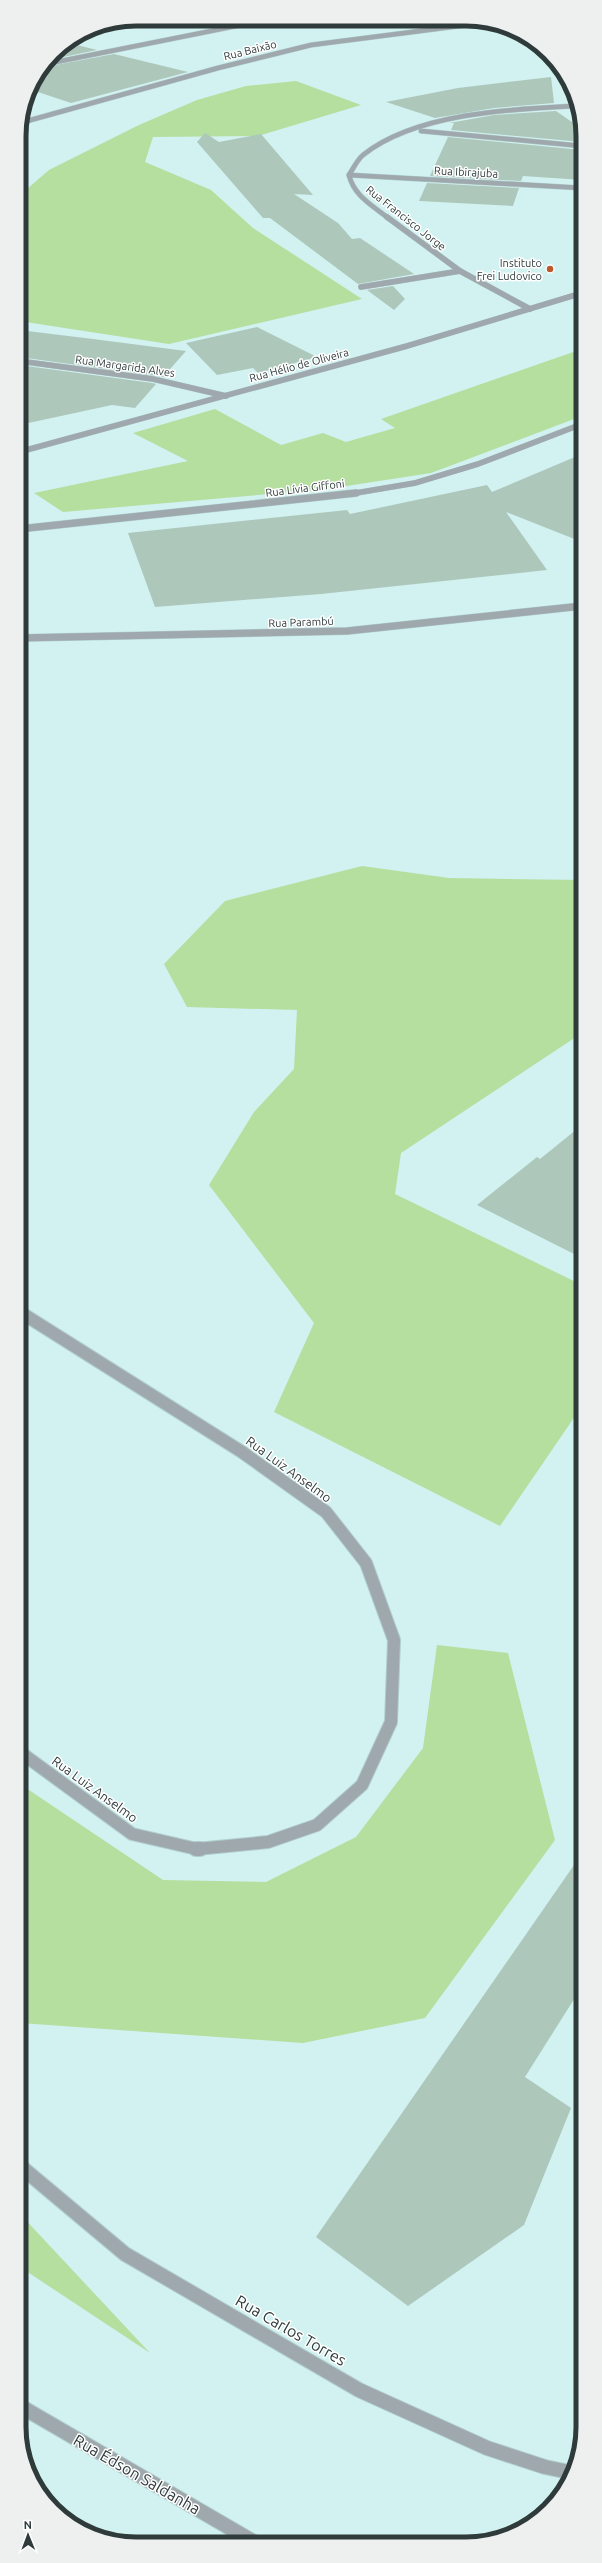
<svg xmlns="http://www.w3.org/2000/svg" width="602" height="2563" font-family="Ubuntu,sans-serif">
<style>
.green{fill:#b4df9e}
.building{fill:#aec7bb}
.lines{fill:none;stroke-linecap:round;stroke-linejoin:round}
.service-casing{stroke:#b1cdcd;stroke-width:6}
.minor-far3-casing{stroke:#b1cdcd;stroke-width:5.5}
.minor-far2-casing{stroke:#b1cdcd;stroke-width:6}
.minor-far1-casing{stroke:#b1cdcd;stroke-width:8}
.minor-casing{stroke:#b1cdcd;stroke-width:16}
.tertiary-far3-casing{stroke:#b1cdcd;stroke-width:6}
.tertiary-far2-casing{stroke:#b1cdcd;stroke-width:8}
.tertiary-far1-casing{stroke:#b1cdcd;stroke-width:14}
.tertiary-casing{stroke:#b1cdcd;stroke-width:16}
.service{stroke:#9ea8ad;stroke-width:5.5}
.minor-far3{stroke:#9ea8ad;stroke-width:4.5}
.minor-far2{stroke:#9ea8ad;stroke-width:5.5}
.minor-far1{stroke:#9ea8ad;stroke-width:7}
.minor{stroke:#9ea8ad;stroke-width:14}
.tertiary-far3{stroke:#9ea8ad;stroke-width:5.5}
.tertiary-far2{stroke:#9ea8ad;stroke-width:7}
.tertiary-far1{stroke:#9ea8ad;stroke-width:12}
.tertiary{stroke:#9ea8ad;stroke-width:14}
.poi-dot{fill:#bd5828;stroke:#fff;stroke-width:1.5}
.labels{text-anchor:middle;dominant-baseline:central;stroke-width:3;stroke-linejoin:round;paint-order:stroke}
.far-street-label{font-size:11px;fill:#2f3b3b;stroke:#fff}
.far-poi-label{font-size:11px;fill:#2f3b3b;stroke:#fff;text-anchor:end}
.street-label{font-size:13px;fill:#2f3b3b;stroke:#fff}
.near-street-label{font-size:16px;fill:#2f3b3b;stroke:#fff}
.rim{fill:none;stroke:#2f3b3b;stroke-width:5}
</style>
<rect width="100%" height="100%" fill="#d2f1f1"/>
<g class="green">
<polygon points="296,81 361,105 258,136 153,137 145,162 211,190 253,228 362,299 169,344 19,321 19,196 49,170 139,125 197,100 246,86"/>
<polygon points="582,349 582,416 431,473 327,489 63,512 34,493 188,461 133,433 215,409 281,445 323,433 346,442 395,428 381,419"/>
<polygon points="362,866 449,878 582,880 582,1033 401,1153 395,1194 582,1285 582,1406 500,1526 274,1412 314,1323 209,1185 254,1112 294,1069 297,1010 187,1007 164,964 225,901"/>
<polygon points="437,1645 508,1653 555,1840 425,2018 303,2043 20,2023 20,1784 163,1880 266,1882 356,1837 423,1748"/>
<polygon points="20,2214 150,2353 20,2267"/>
</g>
<g class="building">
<polygon points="69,43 97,50 49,60 53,53"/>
<polygon points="114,54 188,72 71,103 29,89 44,67"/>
<polygon points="551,77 554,103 494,108 435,118 386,102 458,88"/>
<polygon points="556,111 582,129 582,142 451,130 454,123 449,123 494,115"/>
<polygon points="205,133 219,142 261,134 313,195 294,194 338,223 352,239 360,238 414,274 358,284 270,218 263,218 197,142"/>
<polygon points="448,137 582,150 582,180 523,176 521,181 430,176"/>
<polygon points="427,183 519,188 513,206 419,201"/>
<polygon points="393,286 405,299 394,310 367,290"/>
<polygon points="257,327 317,357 258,373 253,368 217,375 186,343"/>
<polygon points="19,330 93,339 186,351 163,377 19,357"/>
<polygon points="19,365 152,383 156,384 135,408 112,405 19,425"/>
<polygon points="582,454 582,542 506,512 547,570 321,594 155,607 128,533 347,510 350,514 487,485 492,492"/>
<polygon points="582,1125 582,1258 477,1205 537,1157 540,1159"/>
<polygon points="583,1852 583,1985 525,2077 571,2108 524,2225 408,2306 316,2237"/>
</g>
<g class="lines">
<g class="service-casing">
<polyline id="service" points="361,287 460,271"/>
</g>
<g class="minor-far3-casing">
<g id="minor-far3">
<polyline points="46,64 266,20"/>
<polyline points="20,123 218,68 311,45 490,22"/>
<polyline points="421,131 582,146"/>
<polyline points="349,175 582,188"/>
<path d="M388,218c-16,-13 -34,-22 -39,-43 4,-6 8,-15 14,-20 53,-42 148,-46 213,-49"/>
</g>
</g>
<g class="minor-far2-casing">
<g id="minor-far2">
<polyline points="387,217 460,271 530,309"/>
<polyline points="19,361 153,379 226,396"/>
<polyline points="19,452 407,346 582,293"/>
</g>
</g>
<g class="minor-far1-casing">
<polyline id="minor-far1" points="19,638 347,631 582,606"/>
</g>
<g class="minor-casing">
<polyline id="minor" points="20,2406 254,2542"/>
</g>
<g class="tertiary-far3-casing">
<polyline id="tertiary-far3" points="350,494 415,483 478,464 582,424"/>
</g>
<g class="tertiary-far2-casing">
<polyline id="tertiary-far2" points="19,529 356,493"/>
</g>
<g class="tertiary-far1-casing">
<polyline id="tertiary-far1" points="20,1312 242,1452 326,1512 366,1563 394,1640 391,1722 362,1785 317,1825 268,1842 197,1849 132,1834 20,1752"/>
</g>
<g class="tertiary-casing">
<g id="tertiary">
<polyline points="196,1849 200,1849"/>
<polyline points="20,2166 125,2254 359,2390 487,2448 545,2467 574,2473"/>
</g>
</g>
<use href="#service" class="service"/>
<use href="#minor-far3" class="minor-far3"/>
<use href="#minor-far2" class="minor-far2"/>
<use href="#minor-far1" class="minor-far1"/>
<use href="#minor" class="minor"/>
<use href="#tertiary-far3" class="tertiary-far3"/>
<use href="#tertiary-far2" class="tertiary-far2"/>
<use href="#tertiary-far1" class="tertiary-far1"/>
<use href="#tertiary" class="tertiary"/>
</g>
<circle class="poi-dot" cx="550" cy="269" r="4"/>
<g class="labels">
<g class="far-street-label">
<text transform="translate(250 50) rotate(-14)">Rua Baixão</text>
<text transform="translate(466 172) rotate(3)">Rua Ibirajuba</text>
<text transform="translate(406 218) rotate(38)">Rua Francisco Jorge</text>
<text transform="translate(299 365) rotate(-15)">Rua Hélio de Oliveira</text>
<text transform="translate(125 366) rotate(8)">Rua Margarida Alves</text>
<text transform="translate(305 488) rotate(-7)">Rua Lívia Giffoni</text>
<text transform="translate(301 622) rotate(-2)">Rua Parambú</text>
</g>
<g class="far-poi-label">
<text x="542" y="263">Instituto<tspan x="542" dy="13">Frei Ludovico</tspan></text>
</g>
<g class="street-label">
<text transform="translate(289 1469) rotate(36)">Rua Luiz Anselmo</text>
<text transform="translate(95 1789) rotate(36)">Rua Luiz Anselmo</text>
</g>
<g class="near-street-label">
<text transform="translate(291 2330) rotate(30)">Rua Carlos Torres</text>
<text transform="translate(137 2474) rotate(30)">Rua Édson Saldanha</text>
</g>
</g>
<path d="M0 0H602V2563H0ZM136 26H466A110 110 0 0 1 576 136V2427A110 110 0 0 1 466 2537H136A110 110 0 0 1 26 2427V136A110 110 0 0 1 136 26Z" fill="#eeefef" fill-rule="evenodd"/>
<path class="rim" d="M136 26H466A110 110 0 0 1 576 136V2427A110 110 0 0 1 466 2537H136A110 110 0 0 1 26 2427V136A110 110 0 0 1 136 26Z"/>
<g transform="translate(28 2535) rotate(359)" stroke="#ffffff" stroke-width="3" paint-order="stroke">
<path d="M0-3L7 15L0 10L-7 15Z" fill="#2f3b3b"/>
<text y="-6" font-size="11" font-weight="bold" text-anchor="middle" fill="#2f3b3b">N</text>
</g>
</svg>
